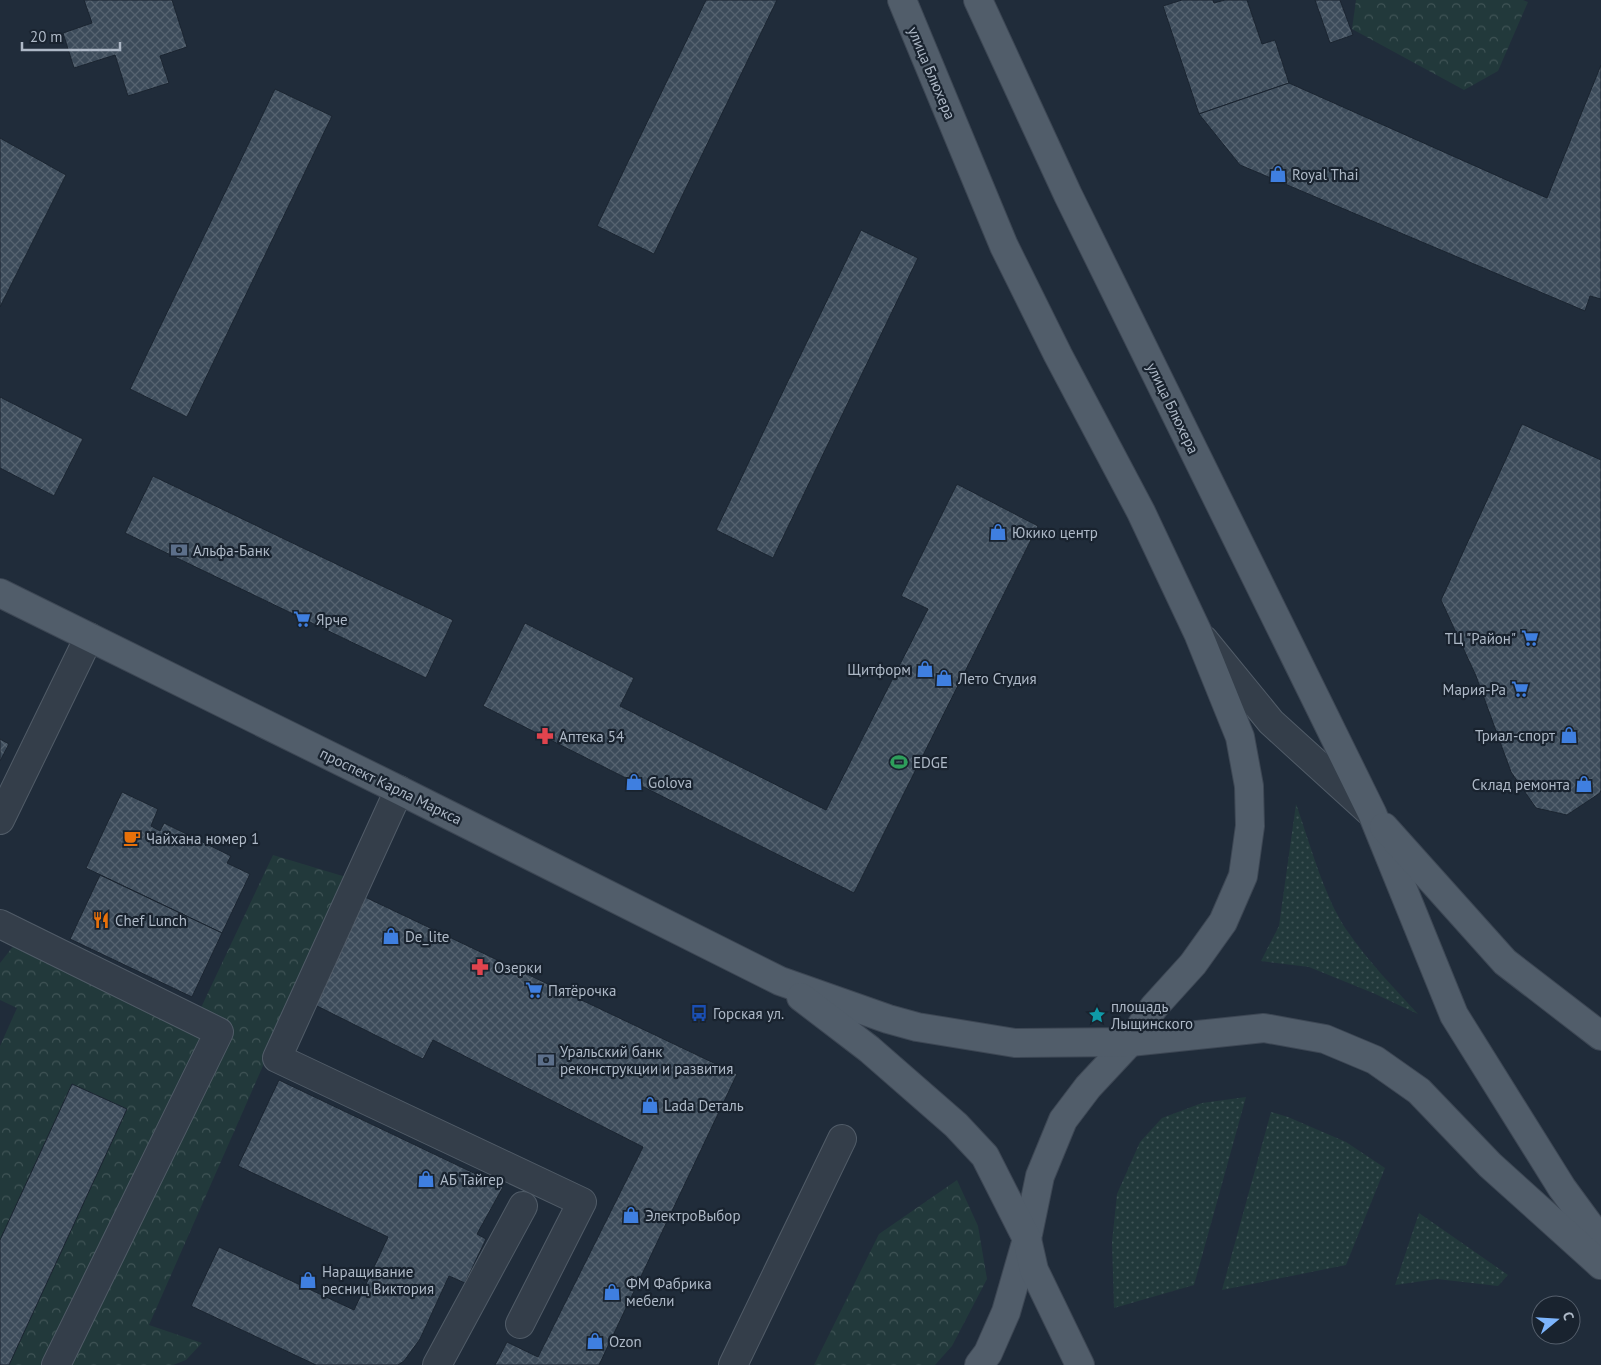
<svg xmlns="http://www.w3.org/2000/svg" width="1601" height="1365" font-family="'PT Sans',sans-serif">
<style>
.grass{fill:url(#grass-dots)}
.forest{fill:url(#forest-crowns)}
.building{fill:url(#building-cross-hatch);stroke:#1b2531}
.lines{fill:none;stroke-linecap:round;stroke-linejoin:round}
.minor-casing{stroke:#515c68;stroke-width:30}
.major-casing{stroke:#3d4754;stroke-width:30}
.minor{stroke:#343e4a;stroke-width:28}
.major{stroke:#515d6a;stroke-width:28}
.labels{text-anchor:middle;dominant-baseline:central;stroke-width:4.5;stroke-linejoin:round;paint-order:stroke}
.street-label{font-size:15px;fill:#aeb9c7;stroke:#19232f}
.poi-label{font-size:15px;fill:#aeb9c7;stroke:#19232f;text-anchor:start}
</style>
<defs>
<pattern id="grass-dots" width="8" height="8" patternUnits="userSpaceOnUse" patternTransform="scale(1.25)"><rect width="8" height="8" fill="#22393b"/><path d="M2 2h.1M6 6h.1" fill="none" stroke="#405456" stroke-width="1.8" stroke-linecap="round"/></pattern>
<pattern id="forest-crowns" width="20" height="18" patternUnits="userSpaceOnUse" patternTransform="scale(1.25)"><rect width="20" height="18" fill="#22393b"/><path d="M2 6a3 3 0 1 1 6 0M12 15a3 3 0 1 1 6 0" fill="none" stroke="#405456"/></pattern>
<pattern id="building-cross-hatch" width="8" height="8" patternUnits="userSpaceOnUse" patternTransform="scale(1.25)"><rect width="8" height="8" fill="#3c4b5a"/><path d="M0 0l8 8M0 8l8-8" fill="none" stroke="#566370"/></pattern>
</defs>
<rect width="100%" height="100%" fill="#202c3a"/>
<g class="grass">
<path d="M1296,804c14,39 28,94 52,128 20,29 46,56 70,82l-45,-21 -64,-26 -48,-6 18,-35z"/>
<polygon points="1246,1097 1194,1285 1114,1308 1112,1242 1117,1194 1140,1142 1162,1118 1202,1103"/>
<polygon points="1271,1112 1288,1117 1346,1142 1385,1168 1346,1265 1222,1290"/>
<polygon points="1419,1213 1508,1275 1498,1286 1437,1279 1395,1285"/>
</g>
<g class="forest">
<polygon points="1356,0 1523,0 1528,2 1498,71 1464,90 1352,29"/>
<polygon points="273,855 346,877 149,1325 202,1343 186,1360 173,1365 0,1365 0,1046 17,1008 0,1000 0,963 29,926 198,1014"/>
<polygon points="957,1180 978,1226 987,1279 952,1346 935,1365 814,1365 879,1234"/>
</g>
<g class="building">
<polygon points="84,0 172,0 187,47 160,56 169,83 128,96 115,55 74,68 63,33 92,23"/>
<polygon points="706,0 777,0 654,254 597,226"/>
<polygon points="1182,0 1213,0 1214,3 1225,0 1247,0 1262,44 1275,40 1289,83 1199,114 1163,6"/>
<polygon points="1315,0 1340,0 1353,35 1330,43"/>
<polygon points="1601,65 1601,299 1590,296 1585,311 1240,165 1199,114 1289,83 1547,198"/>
<polygon points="275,89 332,116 187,417 130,389"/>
<polygon points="0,138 66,175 0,307"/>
<polygon points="861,230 918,258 773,558 716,530"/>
<polygon points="0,397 83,439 54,496 0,468"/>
<polygon points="1522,424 1601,460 1601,790 1600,793 1567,815 1536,808 1511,772 1476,676 1441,600"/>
<polygon points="153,476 453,620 426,678 125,533"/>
<polygon points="957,484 1038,526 854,893 483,706 525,623 634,678 620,706 826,810 928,609 901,596"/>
<polygon points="0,739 9,744 0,761"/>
<polygon points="122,792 158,809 151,826 160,831 164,823 231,856 227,863 250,874 222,933 86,868"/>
<polygon points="100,875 222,933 192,997 70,939"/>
<polygon points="365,897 737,1074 599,1365 495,1365 507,1342 538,1357 643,1147 433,1040 423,1059 315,1005"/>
<polygon points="279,1080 503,1187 477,1234 486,1239 465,1283 449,1276 420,1339 404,1361 398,1365 316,1365 191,1306 219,1247 354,1310 388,1237 238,1166"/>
<polygon points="72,1084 127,1109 9,1365 0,1365 0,1240"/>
</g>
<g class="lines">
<g class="minor-casing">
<g id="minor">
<polyline points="1204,640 1271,722 1371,813"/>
<polyline points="399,790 277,1058 582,1202 520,1324"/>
<polyline points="0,820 89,637"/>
<polyline points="0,924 219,1032 56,1365"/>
<polyline points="437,1365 523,1206"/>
<polyline points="733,1365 842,1139"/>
</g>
</g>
<g class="major-casing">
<g id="major">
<polyline points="902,0 1004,246 1058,355 1141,512 1198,633 1240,737 1249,786 1250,826 1243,876 1223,922 1193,964 1154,1007 1130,1042 1088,1087 1063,1120 1040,1176 1027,1239 1006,1312 988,1353 979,1365"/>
<polyline points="978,0 1068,195 1372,813 1454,1015 1562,1188 1601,1241"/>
<polyline points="0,593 399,790 780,981 888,1019 917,1027 1015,1043 1130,1042 1264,1028 1325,1039 1375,1060 1419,1091 1490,1165 1601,1265"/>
<polyline points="1384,827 1505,962 1601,1036"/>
<polyline points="801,997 869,1049 956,1125 985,1156 1027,1239 1034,1270 1080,1365"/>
</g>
</g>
<use href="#minor" class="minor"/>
<use href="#major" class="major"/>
</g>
<defs>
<g id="shop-bare" transform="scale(1.35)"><path d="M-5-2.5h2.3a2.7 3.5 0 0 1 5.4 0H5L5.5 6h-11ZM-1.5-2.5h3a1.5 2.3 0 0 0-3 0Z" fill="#3f7fe0" stroke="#19232f" stroke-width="2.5" paint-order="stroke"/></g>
<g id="bank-bare" transform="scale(1.35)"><path d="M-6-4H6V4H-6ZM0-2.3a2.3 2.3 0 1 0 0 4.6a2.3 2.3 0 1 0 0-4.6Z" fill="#5c6f8a" stroke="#19232f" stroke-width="2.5" paint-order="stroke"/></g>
<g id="supermarket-bare" transform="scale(1.35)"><path d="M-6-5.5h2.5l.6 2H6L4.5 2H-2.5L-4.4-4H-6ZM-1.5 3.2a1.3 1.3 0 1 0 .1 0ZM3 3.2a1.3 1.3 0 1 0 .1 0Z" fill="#3f7fe0" stroke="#19232f" stroke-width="2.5" paint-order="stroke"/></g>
<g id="pharmacy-bare" transform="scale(1.35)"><path d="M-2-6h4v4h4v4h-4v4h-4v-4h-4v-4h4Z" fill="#e0444e" stroke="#19232f" stroke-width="2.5" paint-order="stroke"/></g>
<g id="stadium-bare" transform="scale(1.35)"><path d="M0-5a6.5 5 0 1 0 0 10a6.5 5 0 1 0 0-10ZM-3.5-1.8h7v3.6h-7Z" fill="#2e9e5b" stroke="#19232f" stroke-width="2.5" paint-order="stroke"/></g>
<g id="cafe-bare" transform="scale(1.35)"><path d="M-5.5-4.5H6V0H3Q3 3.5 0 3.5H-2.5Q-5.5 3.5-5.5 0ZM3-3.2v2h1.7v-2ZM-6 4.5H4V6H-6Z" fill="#e8710a" stroke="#19232f" stroke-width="2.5" paint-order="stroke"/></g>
<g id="restaurant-bare" transform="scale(1.35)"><path d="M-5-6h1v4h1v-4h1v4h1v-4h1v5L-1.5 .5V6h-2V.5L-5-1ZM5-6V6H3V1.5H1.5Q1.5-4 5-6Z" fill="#e8710a" stroke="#19232f" stroke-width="2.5" paint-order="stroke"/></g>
<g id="bus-bare" transform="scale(1.35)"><path d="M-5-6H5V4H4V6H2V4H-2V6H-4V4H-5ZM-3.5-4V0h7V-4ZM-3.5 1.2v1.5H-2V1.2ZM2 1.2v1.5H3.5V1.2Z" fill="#1a4fb4" stroke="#19232f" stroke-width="2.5" paint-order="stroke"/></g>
<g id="sight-bare" transform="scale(1.35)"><path d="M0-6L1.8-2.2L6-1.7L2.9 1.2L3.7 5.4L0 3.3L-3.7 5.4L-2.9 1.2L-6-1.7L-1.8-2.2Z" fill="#0f9aa8" stroke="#19232f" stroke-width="2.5" paint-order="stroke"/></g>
</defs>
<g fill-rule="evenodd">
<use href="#shop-bare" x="1278" y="174"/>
<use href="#shop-bare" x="998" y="532"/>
<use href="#bank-bare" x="179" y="550"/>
<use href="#supermarket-bare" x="302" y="619"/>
<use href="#supermarket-bare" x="1530" y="638"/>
<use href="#shop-bare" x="925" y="669"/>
<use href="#shop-bare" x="944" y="678"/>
<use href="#supermarket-bare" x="1520" y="689"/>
<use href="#shop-bare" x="1569" y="735"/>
<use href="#pharmacy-bare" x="545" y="736"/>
<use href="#stadium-bare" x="899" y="762"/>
<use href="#shop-bare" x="634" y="782"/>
<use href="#shop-bare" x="1584" y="784"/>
<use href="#cafe-bare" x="132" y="838"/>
<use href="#restaurant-bare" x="101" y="920"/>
<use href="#shop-bare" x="391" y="936"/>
<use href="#pharmacy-bare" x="480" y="967"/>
<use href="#supermarket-bare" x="534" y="990"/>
<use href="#bus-bare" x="699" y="1013"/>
<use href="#sight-bare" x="1097" y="1015"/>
<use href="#bank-bare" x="546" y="1060"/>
<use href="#shop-bare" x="650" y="1105"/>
<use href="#shop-bare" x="426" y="1179"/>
<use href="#shop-bare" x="631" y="1215"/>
<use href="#shop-bare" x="308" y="1280"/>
<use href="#shop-bare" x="612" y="1292"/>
<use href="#shop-bare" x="595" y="1341"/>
</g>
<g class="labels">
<g class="street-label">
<text transform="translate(932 73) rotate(67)">улица Блюхера</text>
<text transform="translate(1173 408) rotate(64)">улица Блюхера</text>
<text transform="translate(391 786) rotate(26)">проспект Карла Маркса</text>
</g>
<g class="poi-label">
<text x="1292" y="174">Royal Thai</text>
<text x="1012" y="532">Юкико центр</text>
<text x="193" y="550">Альфа-Банк</text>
<text x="316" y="619">Ярче</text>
<text x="1516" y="638" text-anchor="end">ТЦ "Район"</text>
<text x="911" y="669" text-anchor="end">Щитформ</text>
<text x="958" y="678">Лето Студия</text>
<text x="1506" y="689" text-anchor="end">Мария-Ра</text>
<text x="1555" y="735" text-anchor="end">Триал-спорт</text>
<text x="559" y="736">Аптека 54</text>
<text x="913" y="762">EDGE</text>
<text x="648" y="782">Golova</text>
<text x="1570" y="784" text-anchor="end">Склад ремонта</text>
<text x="146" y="838">Чайхана номер 1</text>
<text x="115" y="920">Chef Lunch</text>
<text x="405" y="936">De_lite</text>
<text x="494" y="967">Озерки</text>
<text x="548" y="990">Пятёрочка</text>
<text x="1111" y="1006">площадь<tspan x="1111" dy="17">Лыщинского</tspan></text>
<text x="713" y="1013">Горская ул.</text>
<text x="560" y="1051">Уральский банк<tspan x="560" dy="17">реконструкции и развития</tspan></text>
<text x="664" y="1105">Lada Dеталь</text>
<text x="440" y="1179">АБ Тайгер</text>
<text x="645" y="1215">ЭлектроВыбор</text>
<text x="322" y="1271">Наращивание<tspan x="322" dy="17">ресниц Виктория</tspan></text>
<text x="626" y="1283">ФМ Фабрика<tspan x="626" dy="17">мебели</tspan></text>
<text x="609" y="1341">Ozon</text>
</g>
</g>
<g transform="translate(1556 1320) rotate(72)"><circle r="24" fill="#19232f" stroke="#555f6c"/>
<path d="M0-4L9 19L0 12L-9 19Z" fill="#7db5fd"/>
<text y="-8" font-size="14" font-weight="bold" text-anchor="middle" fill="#aeb9c7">С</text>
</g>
<path d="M22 42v8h98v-8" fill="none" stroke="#aeb9c7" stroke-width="2.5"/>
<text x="30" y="42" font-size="15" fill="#aeb9c7" stroke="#19232f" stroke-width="4" paint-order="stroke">20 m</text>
</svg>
